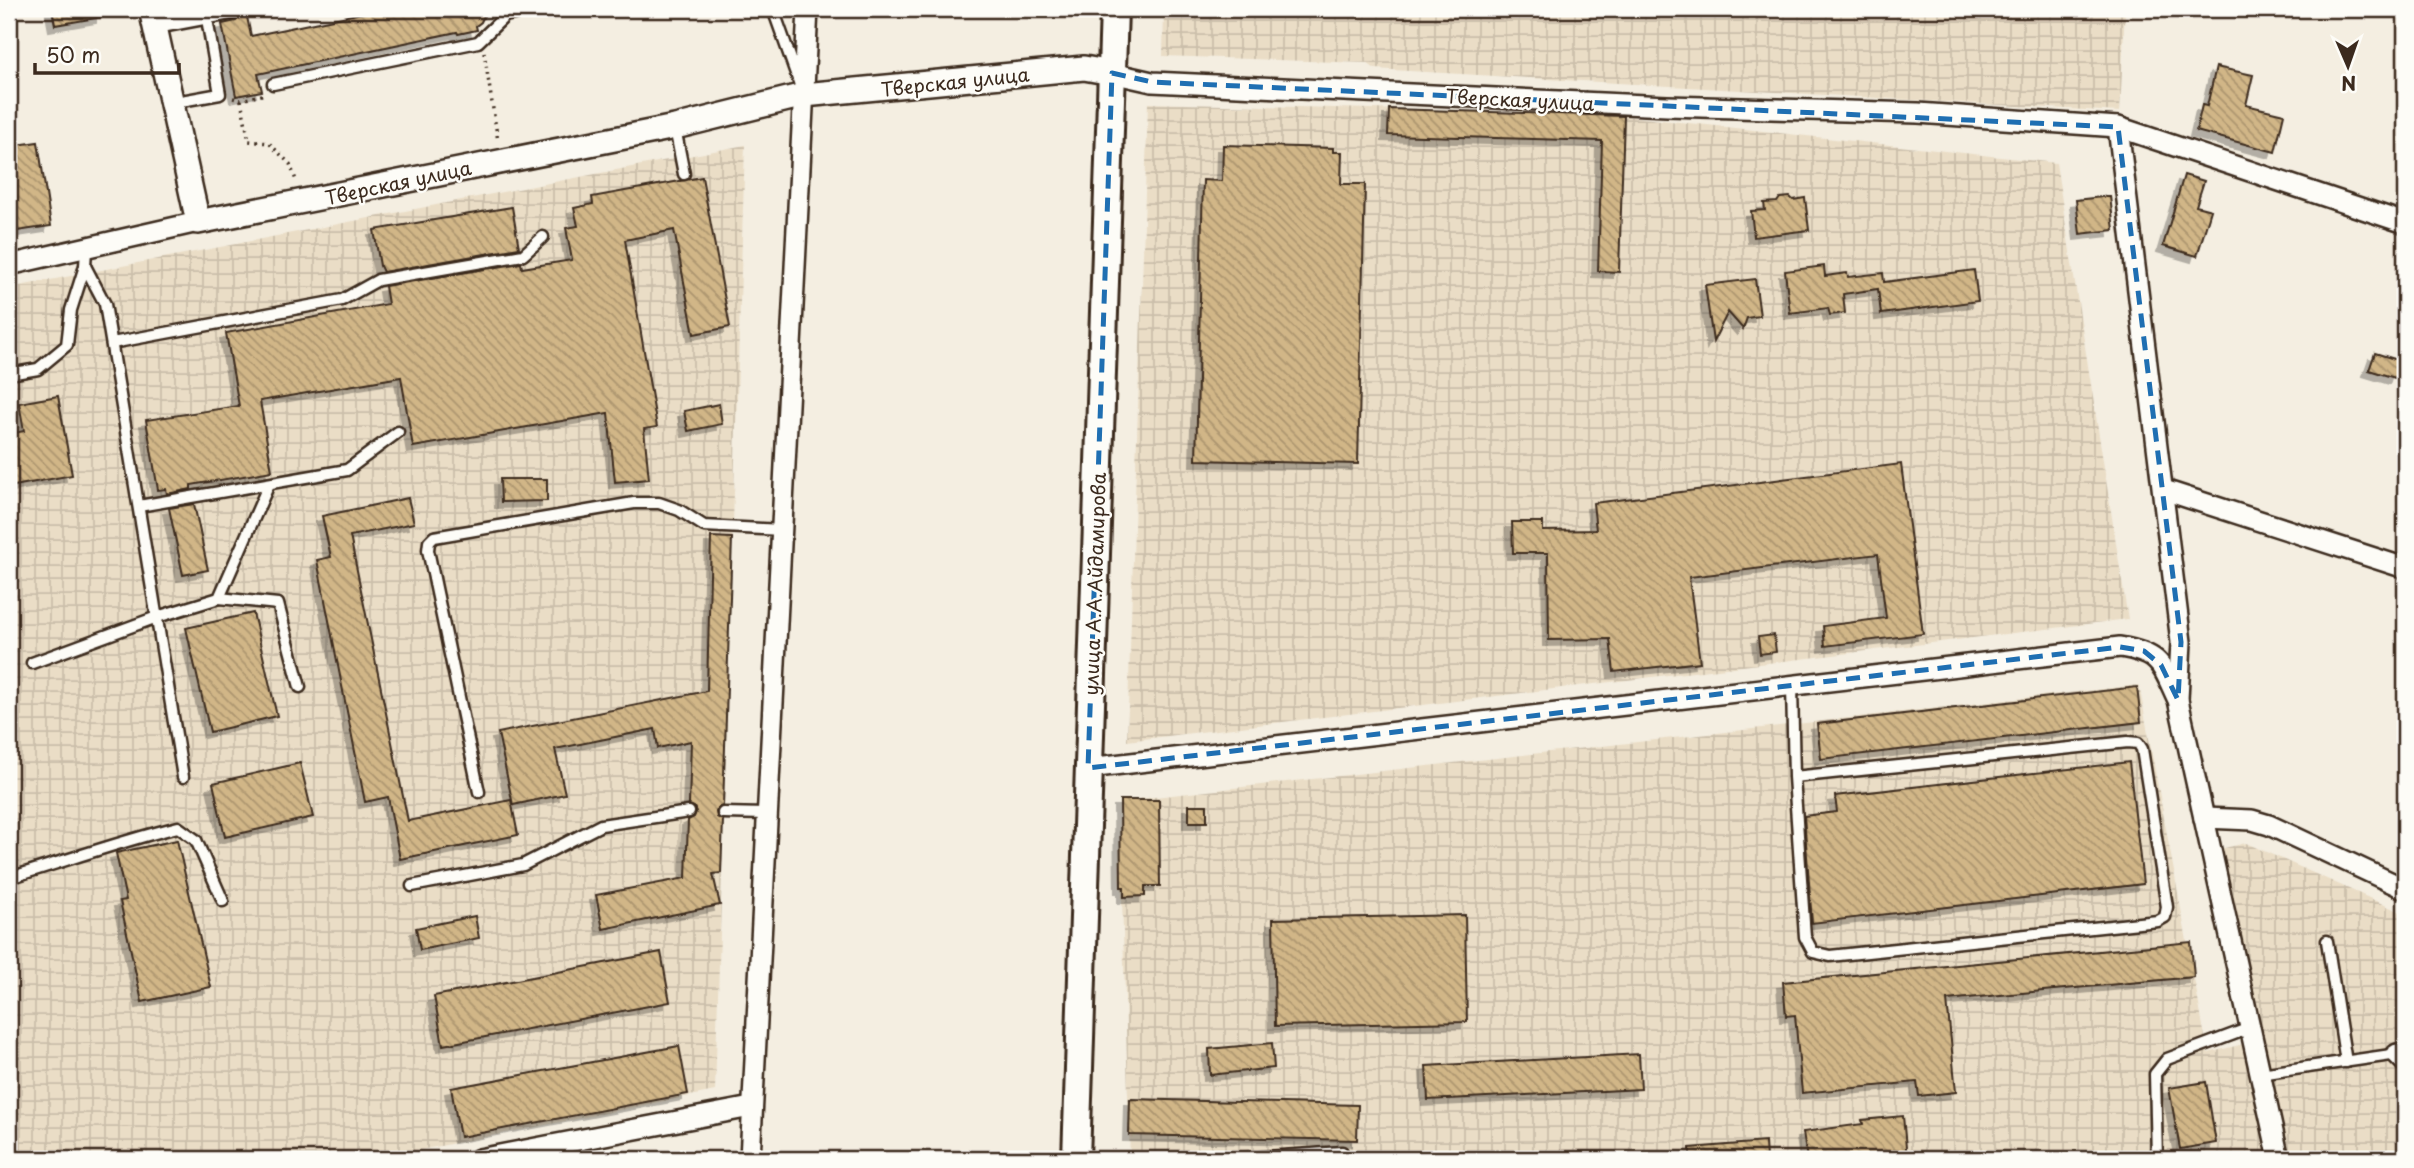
<svg xmlns="http://www.w3.org/2000/svg" width="2414" height="1168" font-family="'Playpen Sans',sans-serif">
<style>
.industrial{fill:url(#industrial-grid)}
.building{fill:url(#building-back-hatch);stroke:#3b2a1e;stroke-width:2;filter:url(#shadow)}
.lines{fill:none;stroke-linecap:round;stroke-linejoin:round}
.service-casing{stroke:#3b2a1e;stroke-width:15}
.minor-casing{stroke:#3b2a1e;stroke-width:24}
.tertiary-casing{stroke:#3b2a1e;stroke-width:28}
.secondary-casing{stroke:#3b2a1e;stroke-width:32}
.path{stroke:#3b2a1e;stroke-width:3.5;stroke-dasharray:2 5;stroke-linecap:butt}
.service{stroke:#fdfcf7;stroke-width:10}
.minor{stroke:#fdfcf7;stroke-width:19}
.tertiary{stroke:#fdfcf7;stroke-width:23}
.secondary{stroke:#fdfcf7;stroke-width:26}
.marked{fill:none;stroke:#1f6fb2;stroke-width:5;stroke-dasharray:14 9;stroke-linejoin:round}
.labels{text-anchor:middle;dominant-baseline:central;stroke-width:5;stroke-linejoin:round;paint-order:stroke}
.street-label{font-size:19px;fill:#3b2a1e;stroke:#fdfcf7}
</style>
<defs>
<pattern id="industrial-grid" width="8" height="8" patternUnits="userSpaceOnUse" patternTransform="scale(1.75)"><rect width="8" height="8" fill="#eaddc6"/><path d="M0 4h8M4 0v8" fill="none" stroke="#cabeaa"/></pattern>
<pattern id="building-back-hatch" width="6" height="6" patternUnits="userSpaceOnUse" patternTransform="scale(1.75)"><rect width="6" height="6" fill="#d1b687"/><path d="M-1 5l2 2M0 0l6 6M5-1l2 2" fill="none" stroke="#ab946e"/></pattern>
<filter id="shadow"><feDropShadow dx="-6" dy="6" stdDeviation="0" flood-color="#0004"/></filter>
</defs>
<rect width="100%" height="100%" fill="#f4eee1"/>
<filter id="ink" filterUnits="userSpaceOnUse"><feTurbulence type="fractalNoise" baseFrequency=".0143" numOctaves="2"/><feDisplacementMap in="SourceGraphic" scale="14" xChannelSelector="R" yChannelSelector="G"/><feConvolveMatrix kernelMatrix="1 2 1 2 8 2 1 2 1" color-interpolation-filters="sRGB"/></filter>
<g filter="url(#ink)">
<g class="industrial">
<polygon points="1164,9 2125,9 2120,112 1375,69 1367,63 1163,56"/>
<polygon points="1148,103 1624,116 2056,163 2128,619 1127,741"/>
<polygon points="745,145 715,1091 375,1159 9,1159 9,288"/>
<polygon points="2139,685 2208,1053 2259,1040 2220,849 2246,843 2405,914 2405,1159 1130,1159 1119,801"/>
</g>
<g class="building">
<polygon points="52,9 102,9 102,17 55,25"/>
<polygon points="381,9 487,9 481,22 476,26 477,30 458,34 457,32 258,74 262,91 236,96 222,24 236,21 246,12 251,36"/>
<polygon points="2216,67 2253,75 2246,105 2284,114 2275,152 2196,131 2202,105 2207,106"/>
<polygon points="1389,109 1624,116 1619,272 1598,271 1602,141 1388,135"/>
<polygon points="38,142 51,226 10,232 9,146"/>
<polygon points="1223,145 1333,148 1333,152 1342,152 1341,184 1365,184 1358,464 1196,460 1203,180 1222,181"/>
<polygon points="2184,175 2204,181 2196,206 2211,210 2197,256 2163,246"/>
<polygon points="702,177 730,327 694,334 674,230 625,240 657,427 644,429 649,479 615,482 608,413 413,447 401,377 260,401 272,471 191,485 191,489 167,494 166,489 158,490 146,420 239,406 226,333 388,304 385,286 521,263 522,268 572,260 566,228 578,226 574,208 593,204 592,197"/>
<polygon points="2110,196 2114,230 2080,234 2076,200"/>
<polygon points="1790,197 1793,200 1805,198 1809,230 1754,237 1751,211 1765,210 1764,203 1777,202 1780,198"/>
<polygon points="512,207 519,248 383,272 380,266 374,230"/>
<polygon points="1824,266 1825,276 1847,273 1848,277 1883,273 1884,282 1974,270 1978,301 1881,314 1878,289 1843,294 1845,313 1830,315 1828,308 1790,313 1785,271"/>
<polygon points="1755,279 1760,316 1747,318 1743,329 1728,312 1713,342 1705,285"/>
<polygon points="2375,353 2401,361 2395,378 2369,370"/>
<polygon points="58,396 72,475 9,487 9,434 24,431 19,403"/>
<polygon points="719,404 722,424 688,431 684,411"/>
<polygon points="1901,464 1923,634 1825,646 1823,626 1886,618 1878,554 1689,577 1700,662 1614,672 1610,639 1549,640 1548,553 1513,553 1512,522 1543,522 1543,531 1596,530 1593,503"/>
<polygon points="500,479 547,479 547,501 501,502"/>
<polygon points="408,498 414,523 350,536 408,821 511,800 518,835 400,859 388,797 365,802 317,560 331,557 322,516"/>
<polygon points="194,504 208,570 183,575 169,508"/>
<polygon points="711,537 732,538 723,806 719,807 716,812 717,817 723,820 721,873 713,874 720,905 603,929 596,895 686,878 688,820 694,817 696,812 694,807 689,805 691,741 658,748 655,729 555,749 565,794 513,805 498,733 707,691"/>
<polygon points="253,613 277,716 210,732 186,628"/>
<polygon points="1774,635 1776,652 1760,654 1758,637"/>
<polygon points="2137,687 2141,722 1821,759 1817,724"/>
<polygon points="2129,762 2143,884 1812,923 1804,816 1837,812 1835,796"/>
<polygon points="300,763 313,817 225,837 213,783"/>
<polygon points="1120,800 1159,800 1160,886 1145,886 1145,896 1124,897 1124,887 1121,887"/>
<rect x="1189" y="805" width="18" height="17"/>
<polygon points="177,840 211,987 142,1002 120,901 126,900 116,853"/>
<polygon points="1465,915 1467,1022 1275,1026 1273,919"/>
<polygon points="475,916 479,938 420,950 416,928"/>
<polygon points="2191,942 2194,977 1947,1000 1956,1092 1919,1096 1917,1082 1802,1093 1795,1015 1786,1016 1783,982"/>
<polygon points="661,952 670,1002 443,1045 434,996"/>
<polygon points="1272,1043 1274,1068 1210,1075 1209,1049"/>
<polygon points="679,1046 688,1094 460,1137 451,1088"/>
<polygon points="1639,1054 1641,1089 1428,1100 1426,1066"/>
<polygon points="2206,1082 2216,1143 2180,1149 2169,1088"/>
<polygon points="1130,1099 1358,1105 1357,1140 1129,1135"/>
<polygon points="1903,1116 1907,1158 1807,1159 1803,1132 1863,1124 1862,1120"/>
<polygon points="1765,1142 1766,1159 1690,1159 1690,1148"/>
</g>
<g class="lines">
<g class="service-casing">
<g id="service">
<polyline points="773,9 799,82"/>
<polyline points="273,84 478,42 505,16 537,9"/>
<polyline points="170,103 220,94 206,13"/>
<polyline points="675,128 684,174"/>
<polyline points="85,266 105,304 183,777"/>
<polyline points="112,343 342,300 378,280 523,255 543,237"/>
<polyline points="9,374 38,369 67,345 71,310 85,266 86,249"/>
<polyline points="139,506 347,470 398,432"/>
<polyline points="219,598 278,604 300,687"/>
<polyline points="32,663 157,617 219,598 269,484"/>
<polyline points="1792,686 1794,777 1805,937 1813,952 1830,956 2158,921 2165,917 2167,907 2142,749 2138,743 2128,742 1794,777"/>
<polyline points="479,792 428,550 429,542 434,537 634,503 659,503 679,510 704,526 781,530"/>
<polyline points="723,813 766,814"/>
<path d="M9,878c56,-17 112,-37 169,-51l18,13 27,61"/>
<polyline points="412,886 523,865 601,825 689,812"/>
<polyline points="2327,941 2346,1062"/>
<polyline points="2260,1074 2398,1054"/>
<polyline points="1236,1159 1342,1152"/>
<polyline points="2157,1159 2155,1074 2167,1059 2250,1028"/>
</g>
</g>
<g class="minor-casing">
<g id="minor">
<polyline points="154,24 233,9"/>
<polyline points="1112,73 1152,82 1667,106 1918,113 2118,127 2405,223"/>
<polyline points="2118,127 2181,642 2178,699"/>
<polyline points="9,265 198,222"/>
<polyline points="2164,490 2405,568"/>
<path d="M1088,768l1032,-121c42,7 41,17 58,53l101,459"/>
<polyline points="2204,818 2252,820 2269,825 2405,889"/>
<polyline points="2397,1054 2405,1062"/>
<polyline points="479,1159 751,1107"/>
<polyline points="750,1159 808,9"/>
</g>
</g>
<g class="tertiary-casing">
<polyline id="tertiary" points="151,9 198,222 675,127 804,95 1084,68 1112,73"/>
</g>
<g class="secondary-casing">
<polyline id="secondary" points="1076,1159 1114,9"/>
</g>
<g class="path">
<polyline points="484,52 498,141"/>
<polyline points="233,98 241,100 266,94"/>
<polyline points="241,100 249,141 269,143 290,164 297,183"/>
</g>
<use href="#service" class="service"/>
<use href="#minor" class="minor"/>
<use href="#tertiary" class="tertiary"/>
<use href="#secondary" class="secondary"/>
</g>
</g>
<path class="marked" d="M1112,73l40,9 966,45 63,515 -3,58 -17,-35 -17,-14 -24,-4 -1032,121z"/>
<g class="labels">
<g class="street-label">
<text transform="translate(955 81) rotate(-6)">Тверская улица</text>
<text transform="translate(1520 99) rotate(3)">Тверская улица</text>
<text transform="translate(398 182) rotate(-12)">Тверская улица</text>
<text transform="translate(1094 584) rotate(-88)">улица А.А.Айдамирова</text>
</g>
</g>
<rect width="2414" height="1168" fill="none" stroke="#fdfcf7" stroke-width="35"/>
<rect x="18" y="18" width="2379" height="1133" fill="none" stroke="#3b2a1e" stroke-width="2.5" filter="url(#ink)"/>
<g transform="translate(2348 66) rotate(178)" stroke="#fdfcf7" stroke-width="5" paint-order="stroke">
<path d="M0-5L12 26L0 18L-12 26Z" fill="#3b2a1e"/>
<text y="-10" font-size="19" font-weight="bold" text-anchor="middle" fill="#3b2a1e">N</text>
</g>
<path d="M35 63v10h144v-10" fill="none" stroke="#3b2a1e" stroke-width="3.5"/>
<text x="46" y="63" font-size="21" fill="#3b2a1e" stroke="#fdfcf7" stroke-width="5" paint-order="stroke">50 m</text>
</svg>
